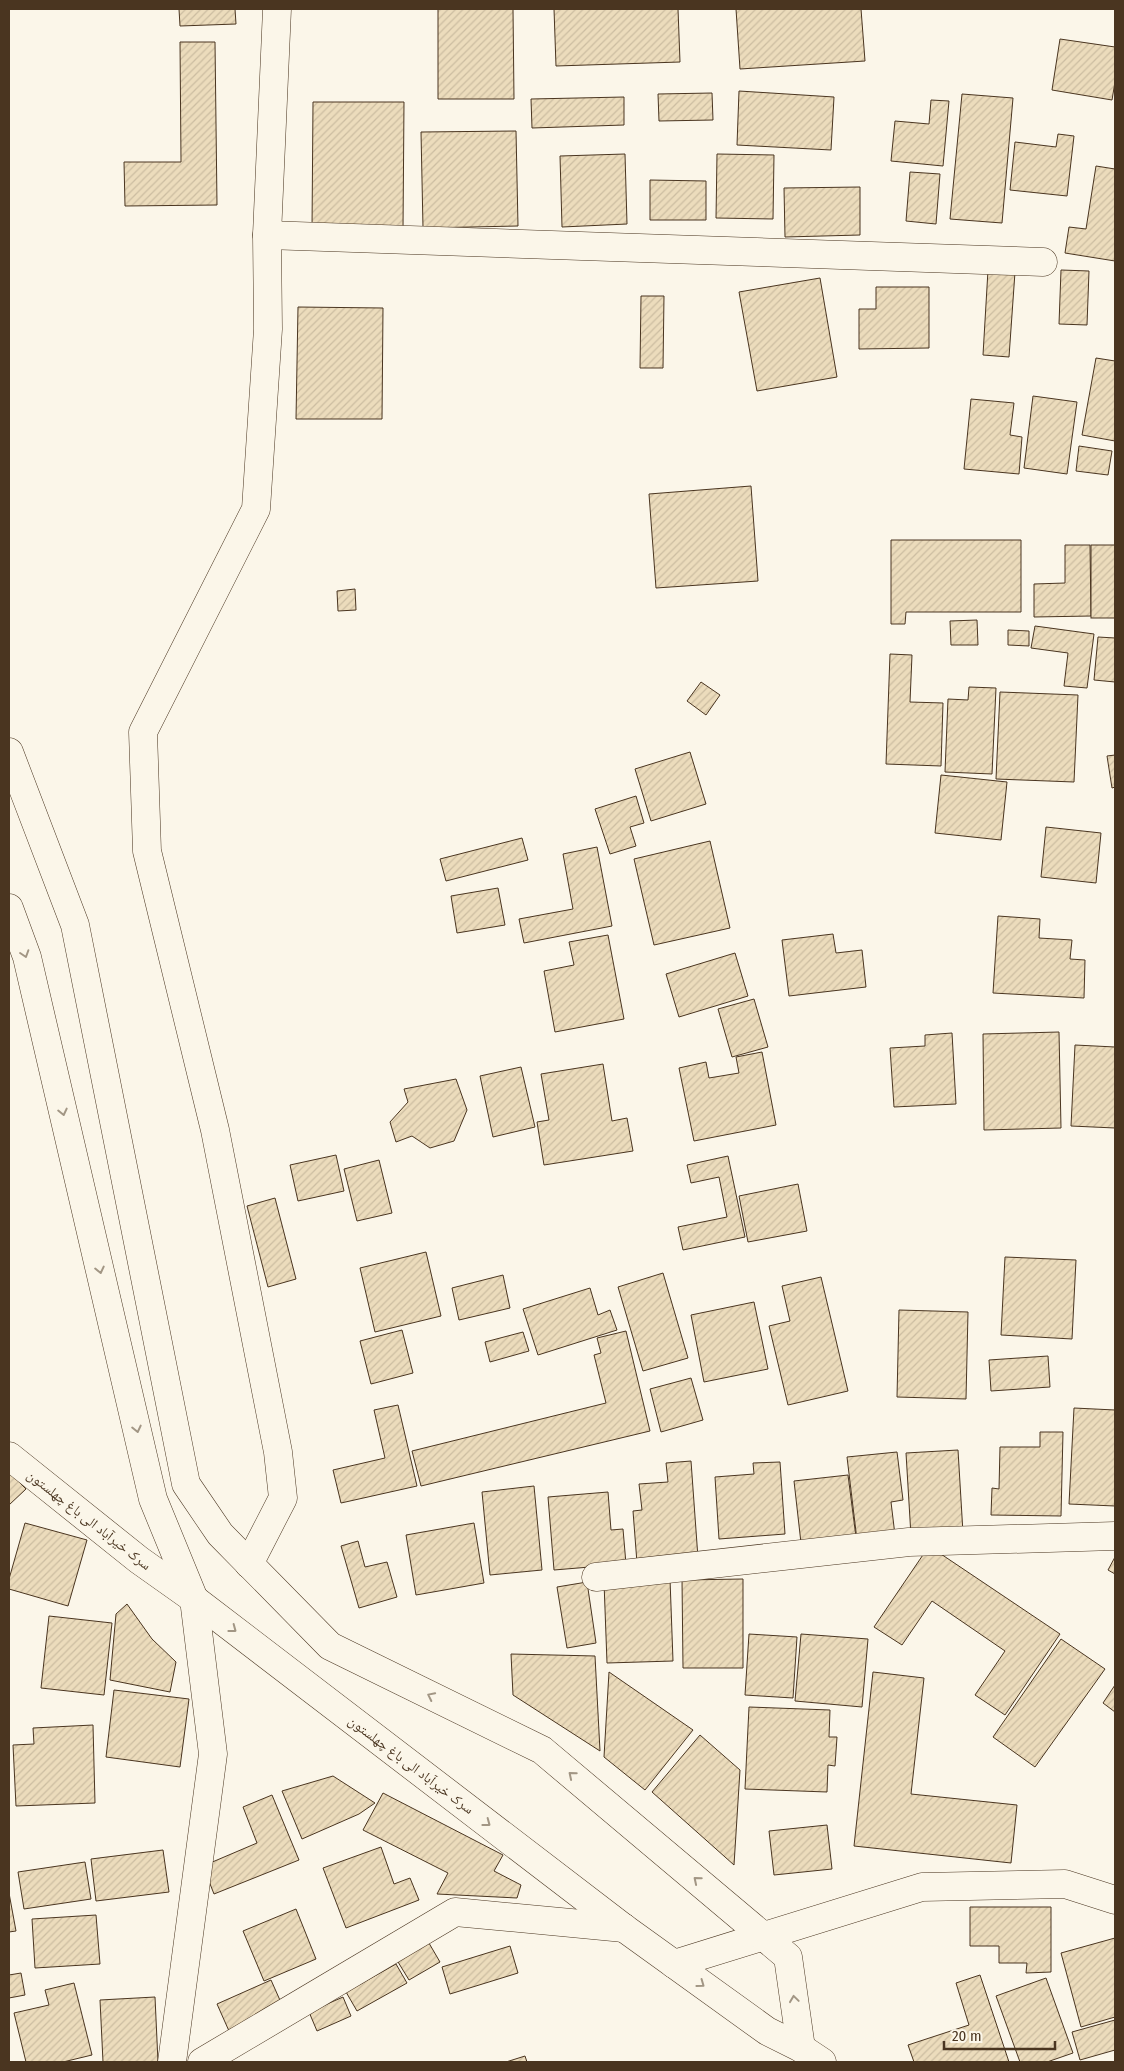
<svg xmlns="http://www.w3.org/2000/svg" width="1124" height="2071" font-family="'Fira Sans Condensed','Noto Naskh Arabic',sans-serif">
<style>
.building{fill:url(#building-hatch);stroke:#4a3520}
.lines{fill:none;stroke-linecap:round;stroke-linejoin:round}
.street-casing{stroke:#4a3520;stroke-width:29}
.secondary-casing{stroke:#4a3520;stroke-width:29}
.street{stroke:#fbf6e9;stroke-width:28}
.secondary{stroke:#fbf6e9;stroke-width:28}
.oneway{stroke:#a29684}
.labels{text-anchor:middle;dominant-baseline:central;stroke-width:4;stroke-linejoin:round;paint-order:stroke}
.street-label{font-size:14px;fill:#4a3520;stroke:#fbf6e9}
</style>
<defs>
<pattern id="building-hatch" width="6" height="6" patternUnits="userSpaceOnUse" patternTransform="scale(1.25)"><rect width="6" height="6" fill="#ecdcbc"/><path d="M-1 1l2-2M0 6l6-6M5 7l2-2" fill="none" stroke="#ccbda1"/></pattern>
</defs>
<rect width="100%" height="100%" fill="#fbf6e9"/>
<g class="building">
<polygon points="179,9 235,9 236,24 180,26"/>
<polygon points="438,9 513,9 514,99 438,99"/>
<polygon points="554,9 678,9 680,62 556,66"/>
<polygon points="736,9 861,9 865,61 740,69"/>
<polygon points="1060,39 1115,47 1115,82 1112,100 1052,90"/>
<polygon points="180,42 215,42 217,205 125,206 124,162 181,162"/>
<polygon points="739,91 834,97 831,150 737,145"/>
<polygon points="712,93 713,120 659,121 658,94"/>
<polygon points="962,94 1013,98 1002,223 950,219"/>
<polygon points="624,97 624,125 532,128 531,99"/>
<polygon points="931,100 949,101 943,166 891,161 895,121 929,124"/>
<polygon points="313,102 404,102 403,229 312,229"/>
<polygon points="516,131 518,226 423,228 421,132"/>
<polygon points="1058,134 1074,136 1067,196 1010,190 1015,142 1056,147"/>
<polygon points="625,154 627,224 562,227 560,156"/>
<polygon points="717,154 774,155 773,219 716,218"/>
<polygon points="1096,166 1115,169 1115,261 1065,253 1069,227 1086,229"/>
<polygon points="910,172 940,174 936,224 906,221"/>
<polygon points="650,180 706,181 706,220 650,220"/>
<polygon points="860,187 860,235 785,237 784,188"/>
<polygon points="988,270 1015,272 1009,357 983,355"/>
<polygon points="1061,270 1089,271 1087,325 1059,324"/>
<polygon points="820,278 837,377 757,391 739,292"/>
<polygon points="876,287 929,287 929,348 859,349 859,309 876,309"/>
<polygon points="641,296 664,296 663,368 640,368"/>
<polygon points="298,307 383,308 382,419 296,419"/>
<polygon points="1096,358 1115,361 1115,441 1082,435"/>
<polygon points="1033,396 1077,402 1067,474 1024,468"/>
<polygon points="971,399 1014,403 1010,435 1022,437 1019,474 964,469"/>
<polygon points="1079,446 1112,451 1108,475 1076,471"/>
<polygon points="751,486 758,581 656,588 649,494"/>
<polygon points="891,540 1021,540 1021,612 906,612 905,624 891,624"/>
<polygon points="1065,545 1090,545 1091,616 1034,617 1034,584 1065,583"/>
<rect x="1091" y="545" width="24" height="73"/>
<polygon points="355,589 356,610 338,611 337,591"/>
<polygon points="977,620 978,645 951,645 950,621"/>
<polygon points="1035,626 1094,634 1087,688 1064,686 1068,653 1031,648"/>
<polygon points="1008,630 1029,631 1029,646 1008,645"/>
<polygon points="1098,637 1115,638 1115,682 1094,680"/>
<polygon points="890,654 912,655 910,702 943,703 941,766 886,764"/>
<polygon points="701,682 720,695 706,715 687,701"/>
<polygon points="969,687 996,688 992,774 945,772 948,699 968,700"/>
<polygon points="1000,692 1078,695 1074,782 996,779"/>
<polygon points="690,752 706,804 651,821 635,769"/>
<polygon points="1115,755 1115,787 1112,788 1107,756"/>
<polygon points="941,775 1007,782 1001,840 935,833"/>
<polygon points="636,796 644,823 630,827 636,846 610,854 595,809"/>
<polygon points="1046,827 1101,833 1096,883 1041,877"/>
<polygon points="522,838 528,860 446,881 440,859"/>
<polygon points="710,841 730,928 654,945 634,859"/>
<polygon points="597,847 612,926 524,943 519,919 573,909 563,854"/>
<polygon points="498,888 505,925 457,933 451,896"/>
<polygon points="998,916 1040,919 1039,938 1072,940 1070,959 1085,960 1084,998 993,993"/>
<polygon points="833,934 836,953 862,950 866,987 789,996 782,940"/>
<polygon points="608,935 624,1019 555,1032 544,971 574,965 569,942"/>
<polygon points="735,953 748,996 679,1017 666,974"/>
<polygon points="754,999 768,1047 732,1057 718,1009"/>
<polygon points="1059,1032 1061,1128 984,1130 983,1034"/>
<polygon points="952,1033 956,1104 894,1107 890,1048 925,1046 925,1035"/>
<polygon points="1075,1045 1115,1047 1115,1128 1071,1126"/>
<polygon points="762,1052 776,1125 694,1141 679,1068 706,1062 709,1078 739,1073 736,1057"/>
<polygon points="603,1064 612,1121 627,1118 633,1151 544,1165 537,1122 549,1120 541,1074"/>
<polygon points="521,1067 535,1127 493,1137 480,1076"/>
<polygon points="456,1079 467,1110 454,1141 430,1148 412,1136 396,1142 390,1122 408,1102 404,1089"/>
<polygon points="336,1155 344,1191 298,1201 290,1165"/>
<polygon points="728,1156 745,1237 683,1250 678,1227 727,1217 719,1177 691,1183 687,1165"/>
<polygon points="379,1160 392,1213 357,1221 344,1169"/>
<polygon points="798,1184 807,1231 748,1242 739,1196"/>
<polygon points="275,1198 296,1279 268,1287 247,1206"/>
<polygon points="426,1252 441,1316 375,1332 360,1268"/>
<polygon points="1005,1257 1076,1260 1072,1339 1001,1335"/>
<polygon points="663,1273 688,1358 643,1371 618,1287"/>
<polygon points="503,1275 510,1308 459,1320 452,1288"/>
<polygon points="821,1277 848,1391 788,1405 769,1326 790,1321 782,1286"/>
<polygon points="590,1288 598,1315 610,1310 617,1330 538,1355 523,1309"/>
<polygon points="754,1302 768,1369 704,1382 691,1315"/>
<polygon points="899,1310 968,1312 966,1399 897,1397"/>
<polygon points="402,1330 413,1373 371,1384 360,1341"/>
<polygon points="626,1331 650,1431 421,1486 412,1451 606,1403 594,1355 601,1353 597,1338"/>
<polygon points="523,1332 529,1351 490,1362 485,1342"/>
<polygon points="1048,1356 1050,1387 991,1391 989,1360"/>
<polygon points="691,1378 703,1420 661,1432 650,1389"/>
<polygon points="398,1405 417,1486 341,1503 333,1470 385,1458 374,1410"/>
<polygon points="1074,1408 1115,1410 1115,1506 1069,1504"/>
<polygon points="1040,1432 1063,1432 1061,1516 991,1515 992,1488 999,1489 1000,1447 1040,1447"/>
<polygon points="958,1450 963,1533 911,1536 906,1453"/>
<polygon points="897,1452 903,1500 891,1502 895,1535 857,1540 847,1457"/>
<polygon points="691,1461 698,1558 637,1563 633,1511 642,1510 639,1484 668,1482 666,1463"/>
<polygon points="780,1462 785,1534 719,1539 715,1477 754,1474 753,1463"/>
<polygon points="9,1472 26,1489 9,1505"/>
<polygon points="848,1475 856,1537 801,1543 794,1481"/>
<polygon points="534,1486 542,1570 490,1575 482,1492"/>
<polygon points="608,1492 611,1530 623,1529 626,1564 554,1570 548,1497"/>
<polygon points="25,1523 87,1540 68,1606 9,1589 9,1579"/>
<polygon points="474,1523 484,1583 416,1595 406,1535"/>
<polygon points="358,1541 365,1567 387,1562 397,1597 359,1608 341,1546"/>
<polygon points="929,1546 1060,1634 1005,1715 975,1695 1005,1651 932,1601 902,1645 874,1627"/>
<polygon points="1115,1557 1115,1574 1108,1570"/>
<polygon points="670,1579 673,1661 607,1663 604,1582"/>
<polygon points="743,1579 743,1668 683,1668 682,1580"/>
<polygon points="587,1582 596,1643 567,1648 557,1587"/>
<polygon points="127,1604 152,1639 176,1662 170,1692 110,1680 116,1614"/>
<polygon points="49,1616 112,1623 104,1695 41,1688"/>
<polygon points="749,1634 797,1637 793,1698 745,1695"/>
<polygon points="801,1634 868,1639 862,1707 795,1701"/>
<polygon points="1061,1639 1105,1669 1035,1767 993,1737"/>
<polygon points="511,1654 595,1656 600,1751 513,1695"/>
<polygon points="609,1672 693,1730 645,1790 604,1757"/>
<polygon points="873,1672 924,1678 911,1794 1017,1805 1011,1863 854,1846"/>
<polygon points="1115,1685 1115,1712 1103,1703"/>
<polygon points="114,1690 189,1699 180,1767 106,1757"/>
<polygon points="749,1707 830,1710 829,1737 837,1737 835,1766 828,1765 827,1792 745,1789"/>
<polygon points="93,1725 95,1803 16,1806 13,1745 34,1744 33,1728"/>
<polygon points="700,1735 740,1770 734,1865 652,1792"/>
<polygon points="333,1776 375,1803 359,1814 302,1839 282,1791"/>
<polygon points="383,1793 503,1855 494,1871 521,1885 517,1898 437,1894 448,1873 363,1830"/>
<polygon points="272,1795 299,1860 214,1894 203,1866 257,1843 243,1807"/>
<polygon points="827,1825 832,1869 774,1875 769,1831"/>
<polygon points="381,1847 394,1884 410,1878 419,1900 346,1928 323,1868"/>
<polygon points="163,1850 169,1892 96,1901 91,1859"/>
<polygon points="85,1862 91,1899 24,1909 18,1872"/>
<polygon points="9,1893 16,1931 9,1932"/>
<polygon points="970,1907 1051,1907 1051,1972 1026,1973 1027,1963 999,1963 999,1946 970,1946"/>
<polygon points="296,1909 316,1959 264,1981 243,1931"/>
<polygon points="96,1915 100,1964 35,1968 32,1919"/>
<polygon points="426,1938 440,1962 409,1980 395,1957"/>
<polygon points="1115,1938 1115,2017 1081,2027 1061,1953"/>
<polygon points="510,1946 518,1973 450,1994 442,1967"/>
<polygon points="396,1964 407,1983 357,2011 346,1992"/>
<polygon points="21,1973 25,1995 9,1998 9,1975"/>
<polygon points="980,1975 1009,2062 914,2062 908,2045 969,2025 956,1983"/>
<polygon points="1046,1978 1073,2053 1047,2062 1020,2062 996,1996"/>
<polygon points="271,1980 283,2007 229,2031 217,2004"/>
<polygon points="74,1983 92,2055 63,2062 26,2062 14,2013 49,2005 45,1990"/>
<polygon points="155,1997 158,2062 103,2062 100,2000"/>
<polygon points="343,1997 351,2016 317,2031 309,2012"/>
<polygon points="1115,2020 1115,2050 1080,2060 1072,2032"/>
<polygon points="525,2056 527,2062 506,2062"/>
</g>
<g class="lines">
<g class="street-casing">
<g id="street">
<polyline points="267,235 1043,262"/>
<polyline points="596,1577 909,1542 1115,1536"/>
<polyline points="674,1964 922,1887 1065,1884 1115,1900"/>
<polyline points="172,2062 213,1754 194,1599"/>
<polyline points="202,2062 455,1912 624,1928"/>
</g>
</g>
<g class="secondary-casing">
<g id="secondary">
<polyline points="9,752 75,925 186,1484 220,1534 330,1646 542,1750 788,1957 801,2048"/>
<polyline points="9,908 27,957 153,1499 194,1599"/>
<polyline points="9,1456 139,1560 194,1599 624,1928 767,2031 801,2048 822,2062"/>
<polyline points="249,1564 283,1498 278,1452 215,1130 147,851 143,732 256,509 268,329 267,235 277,9"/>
</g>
</g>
<use href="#street" class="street"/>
<use href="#secondary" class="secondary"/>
</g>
<defs><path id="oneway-chevron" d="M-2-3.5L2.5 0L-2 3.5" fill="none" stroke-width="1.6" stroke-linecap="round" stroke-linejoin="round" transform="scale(1.25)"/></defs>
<g class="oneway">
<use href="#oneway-chevron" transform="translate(25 954) rotate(72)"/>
<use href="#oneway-chevron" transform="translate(63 1112) rotate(77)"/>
<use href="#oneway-chevron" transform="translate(100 1270) rotate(77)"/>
<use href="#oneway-chevron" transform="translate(137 1429) rotate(77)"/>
<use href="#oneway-chevron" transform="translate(233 1629) rotate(37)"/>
<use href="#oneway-chevron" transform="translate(431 1696) rotate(-154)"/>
<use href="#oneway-chevron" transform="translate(572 1775) rotate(-140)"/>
<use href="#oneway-chevron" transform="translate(487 1823) rotate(37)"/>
<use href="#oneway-chevron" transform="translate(697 1880) rotate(-140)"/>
<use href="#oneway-chevron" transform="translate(701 1984) rotate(36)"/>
<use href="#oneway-chevron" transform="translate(794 1999) rotate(-98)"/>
</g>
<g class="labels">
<g class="street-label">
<text transform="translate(89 1520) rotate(38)">سرک خیرآباد الی باغ چهلستون</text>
<text transform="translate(411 1765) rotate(37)">سرک خیرآباد الی باغ چهلستون</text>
</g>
</g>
<rect width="1124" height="2071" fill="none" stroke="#4a3520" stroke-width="20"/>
<path d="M944 2041v8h111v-8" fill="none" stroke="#4a3520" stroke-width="2.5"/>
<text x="952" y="2041" font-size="15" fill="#4a3520" stroke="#fbf6e9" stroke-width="4" paint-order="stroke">20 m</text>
</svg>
